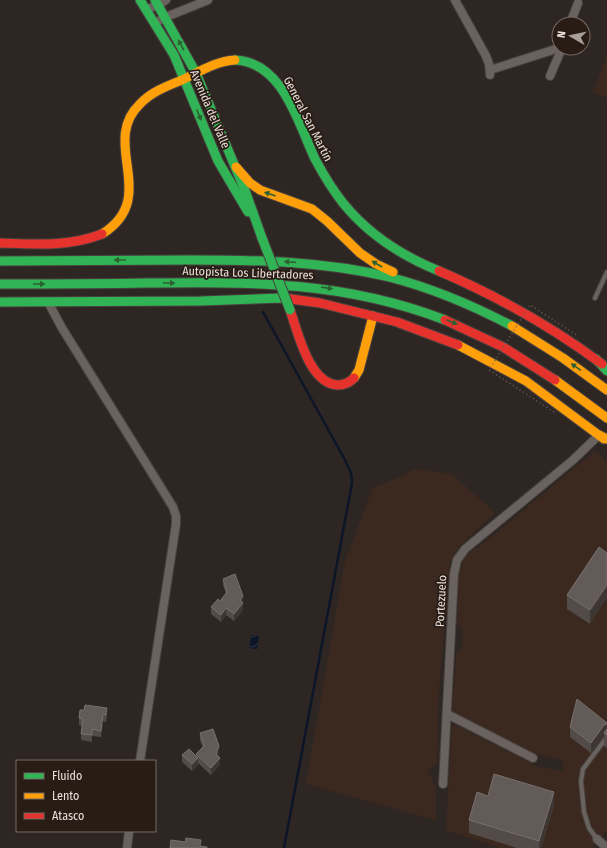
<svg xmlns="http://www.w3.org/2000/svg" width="607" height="848" font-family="'Fira Sans Condensed',sans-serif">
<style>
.built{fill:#3b2920}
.water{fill:url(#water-waves)}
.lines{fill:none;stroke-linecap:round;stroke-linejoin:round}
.stream{stroke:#0c1628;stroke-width:2.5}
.lane-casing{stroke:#48423e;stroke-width:6}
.street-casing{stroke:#48423e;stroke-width:10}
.fast-casing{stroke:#48423e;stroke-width:11}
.slow-casing{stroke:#48423e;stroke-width:11}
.jam-casing{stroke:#48423e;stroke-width:11}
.lane{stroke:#69625f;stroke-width:4}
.street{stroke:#69625f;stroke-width:8}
.fast{stroke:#30b455;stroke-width:9}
.slow{stroke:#ff9f0a;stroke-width:9}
.jam{stroke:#e5322d;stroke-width:9}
.fast-bridge-casing{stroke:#48423e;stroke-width:11;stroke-linecap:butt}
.path-bridge{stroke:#67625e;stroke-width:1.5;stroke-dasharray:1 3;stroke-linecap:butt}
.fast-bridge{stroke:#30b455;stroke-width:9}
.wall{fill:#524b48}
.shaded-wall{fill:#3d3633}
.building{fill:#635b58;stroke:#78706c}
.oneway{fill:#2c6031}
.labels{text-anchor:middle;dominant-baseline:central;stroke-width:3.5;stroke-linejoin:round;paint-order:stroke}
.street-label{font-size:12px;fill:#e9e0db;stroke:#281c14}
</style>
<defs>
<pattern id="water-waves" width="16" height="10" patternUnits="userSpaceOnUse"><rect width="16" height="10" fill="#0c1628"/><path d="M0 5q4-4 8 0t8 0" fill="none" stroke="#2f3847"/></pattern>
</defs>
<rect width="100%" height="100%" fill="#2e2623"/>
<g class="built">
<polygon points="607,55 607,98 593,92"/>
<polygon points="595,451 607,461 607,830 592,846 595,848 500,848 446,830 452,726 455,725 539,767 563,771 563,760 538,755 452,713 456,655 462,647 463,633 457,623 459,572 464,558 475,548 479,547"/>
<polygon points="414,469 452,474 495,513 461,544 455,552 450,564 439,690 437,762 427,770 436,787 436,820 306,784 345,561 373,488 404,475"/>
</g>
<polygon class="water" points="251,635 259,636 257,649 249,648"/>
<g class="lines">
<polyline class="stream" points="263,312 345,460 351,473 352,483 284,848"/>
<g class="lane-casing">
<g id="lane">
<polyline points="595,298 607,272"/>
<polyline points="597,839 589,828 584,812 581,781 583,769 607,737"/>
</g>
</g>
<g class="street-casing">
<g id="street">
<polyline points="455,0 486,56 489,64 490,75"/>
<polyline points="146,9 159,5 166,0"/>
<polyline points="155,23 166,17 208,0"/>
<polyline points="570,24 578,3"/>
<polyline points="490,70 559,48"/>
<polyline points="550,76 562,48"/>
<polyline points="48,302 62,328 173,507 176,516 176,524 140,761"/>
<polyline points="447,714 533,758"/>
<polyline points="443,784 454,574 457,560 465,549 573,460 599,435"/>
<polyline points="597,839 607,848"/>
<polyline points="127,848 129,831"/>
</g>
</g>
<g class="fast-casing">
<g id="fast">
<polyline points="140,0 174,55 218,161 248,212"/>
<polyline points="155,0 196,73 246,193 262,238"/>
<path d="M235,60c48,2 63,63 80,99 8,15 17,30 28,44 25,31 59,53 96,68"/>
<path d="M0,261c63,0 127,-1 190,-1 66,0 134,1 199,17 43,11 83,28 123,49"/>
<path d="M0,284c49,0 97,0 146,-1 106,-1 198,-2 299,37"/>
<polyline points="0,302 201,301 282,298 291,299"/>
<polyline points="596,359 607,371"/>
</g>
</g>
<g class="slow-casing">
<g id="slow">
<polyline points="236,167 250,183 260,190 312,209 327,221 360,253 376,264 393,272"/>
<path d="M102,234c59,-37 -3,-91 38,-130 11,-12 27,-18 42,-24 17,-8 34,-19 53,-20"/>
<polyline points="512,326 563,358 607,390"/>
<polyline points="458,345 526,381 604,439"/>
<polyline points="354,378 359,370 373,316"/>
<polyline points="555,380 607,418"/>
<polyline points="599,435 607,439"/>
</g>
</g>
<g class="jam-casing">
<g id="jam">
<path d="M0,243c34,1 69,4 102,-9"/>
<path d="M439,271c58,25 112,55 163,93"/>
<polyline points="291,299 320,303 397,322 458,345"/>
<path d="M290,310c8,22 19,74 48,75 6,0 11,-2 16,-7"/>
<polyline points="445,320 503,347 555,380"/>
</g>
</g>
<use href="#lane" class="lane"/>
<use href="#street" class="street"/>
<use href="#fast" class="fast"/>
<use href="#slow" class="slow"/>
<use href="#jam" class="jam"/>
<g class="fast-bridge-casing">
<polyline id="fast-bridge" points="262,238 290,310"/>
</g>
<polyline class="path-bridge" points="554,412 489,370 530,305 578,336"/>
<use href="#fast-bridge" class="fast-bridge"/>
</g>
<g class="wall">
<polygon points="599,547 590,624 567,609 567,595"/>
<polygon points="223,579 243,596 243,610 234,621 226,615 221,622 211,614 211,607 220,601 226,594 223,585"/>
<polygon points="84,710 107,715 106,722 103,721 101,737 92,736 92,742 81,740 81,734 82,726 79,725 79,718"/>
<polygon points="607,723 607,748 604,746 604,735 591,753 570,737 570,727"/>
<polygon points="200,733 219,753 218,756 220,765 211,775 198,763 198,765 192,771 182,762 182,755 196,756 196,754 203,748 200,740"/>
<polygon points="554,806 541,848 517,848 469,833 469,820"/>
</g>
<g class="shaded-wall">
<polygon points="607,585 607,598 590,624 590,610"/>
<polygon points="243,596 243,610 234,621 234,614 240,600"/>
<polygon points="226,608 226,615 221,622 221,615"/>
<polygon points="103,714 103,721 101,737 101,731"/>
<polygon points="607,724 607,734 604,733 604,735 591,753 591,743 604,725"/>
<polygon points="219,746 219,753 216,761 216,754"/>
<polygon points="198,758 198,765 192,771 192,764"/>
<polygon points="220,758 220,765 211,775 211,768"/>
<polygon points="554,792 554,806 541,848 539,848 539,841"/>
</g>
<g class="building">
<polygon points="599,547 607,553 607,585 590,610 567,595"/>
<polygon points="235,574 243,596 240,600 243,603 234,614 226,608 221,615 211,607 218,599 220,601 227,592 223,579"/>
<polygon points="577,699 607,723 607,724 604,725 591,743 570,727"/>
<polygon points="85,705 107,708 106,715 103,714 101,731 92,729 92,735 81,734 83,719 79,718 80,710 84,710"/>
<polygon points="213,729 219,746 216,754 220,758 211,768 196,754 204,746 200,733"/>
<polygon points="607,729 607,735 604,733"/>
<polygon points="189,749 198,758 192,764 182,755"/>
<polygon points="494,774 554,792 539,841 469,820 477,792 488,796"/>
<polygon points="186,838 201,840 200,846 207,847 207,848 170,848 171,840 185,842"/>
</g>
<defs><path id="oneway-solid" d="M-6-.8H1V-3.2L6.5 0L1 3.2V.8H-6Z"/></defs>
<g class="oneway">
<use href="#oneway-solid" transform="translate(181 45) rotate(-119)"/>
<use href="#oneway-solid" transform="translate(199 115) rotate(67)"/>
<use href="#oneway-solid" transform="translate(270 194) rotate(-161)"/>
<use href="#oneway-solid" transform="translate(120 260) rotate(180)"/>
<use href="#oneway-solid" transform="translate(290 262) rotate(-176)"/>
<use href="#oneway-solid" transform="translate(377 264) rotate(-150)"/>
<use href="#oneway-solid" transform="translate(169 283)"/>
<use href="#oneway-solid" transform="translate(39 284)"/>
<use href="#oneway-solid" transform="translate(327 288) rotate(8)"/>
<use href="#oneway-solid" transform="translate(452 322) rotate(23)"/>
<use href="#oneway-solid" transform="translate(576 367) rotate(-145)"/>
</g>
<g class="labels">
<g class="street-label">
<text transform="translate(210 109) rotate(67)">Avenida del Valle</text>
<text transform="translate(308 119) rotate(63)">General San Martín</text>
<text transform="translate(248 273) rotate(2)">Autopista Los Libertadores</text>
<text transform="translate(441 601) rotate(-87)">Portezuelo</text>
</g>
</g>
<rect x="16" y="760" width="140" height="72" fill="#281c14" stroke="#756a64"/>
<rect x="24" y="773" width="20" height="6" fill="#30b455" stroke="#756a64"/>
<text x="52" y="780" font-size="12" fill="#e9e0db">Fluido</text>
<rect x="24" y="793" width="20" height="6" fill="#ff9f0a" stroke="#756a64"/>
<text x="52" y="800" font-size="12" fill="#e9e0db">Lento</text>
<rect x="24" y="813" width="20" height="6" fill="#e5322d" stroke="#756a64"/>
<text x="52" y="820" font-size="12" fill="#e9e0db">Atasco</text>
<g transform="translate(571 36) rotate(279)"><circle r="19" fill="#281c14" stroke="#756a64"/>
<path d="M0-3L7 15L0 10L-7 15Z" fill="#a89f9b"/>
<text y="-6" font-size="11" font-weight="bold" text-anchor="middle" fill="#e9e0db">N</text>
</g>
</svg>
